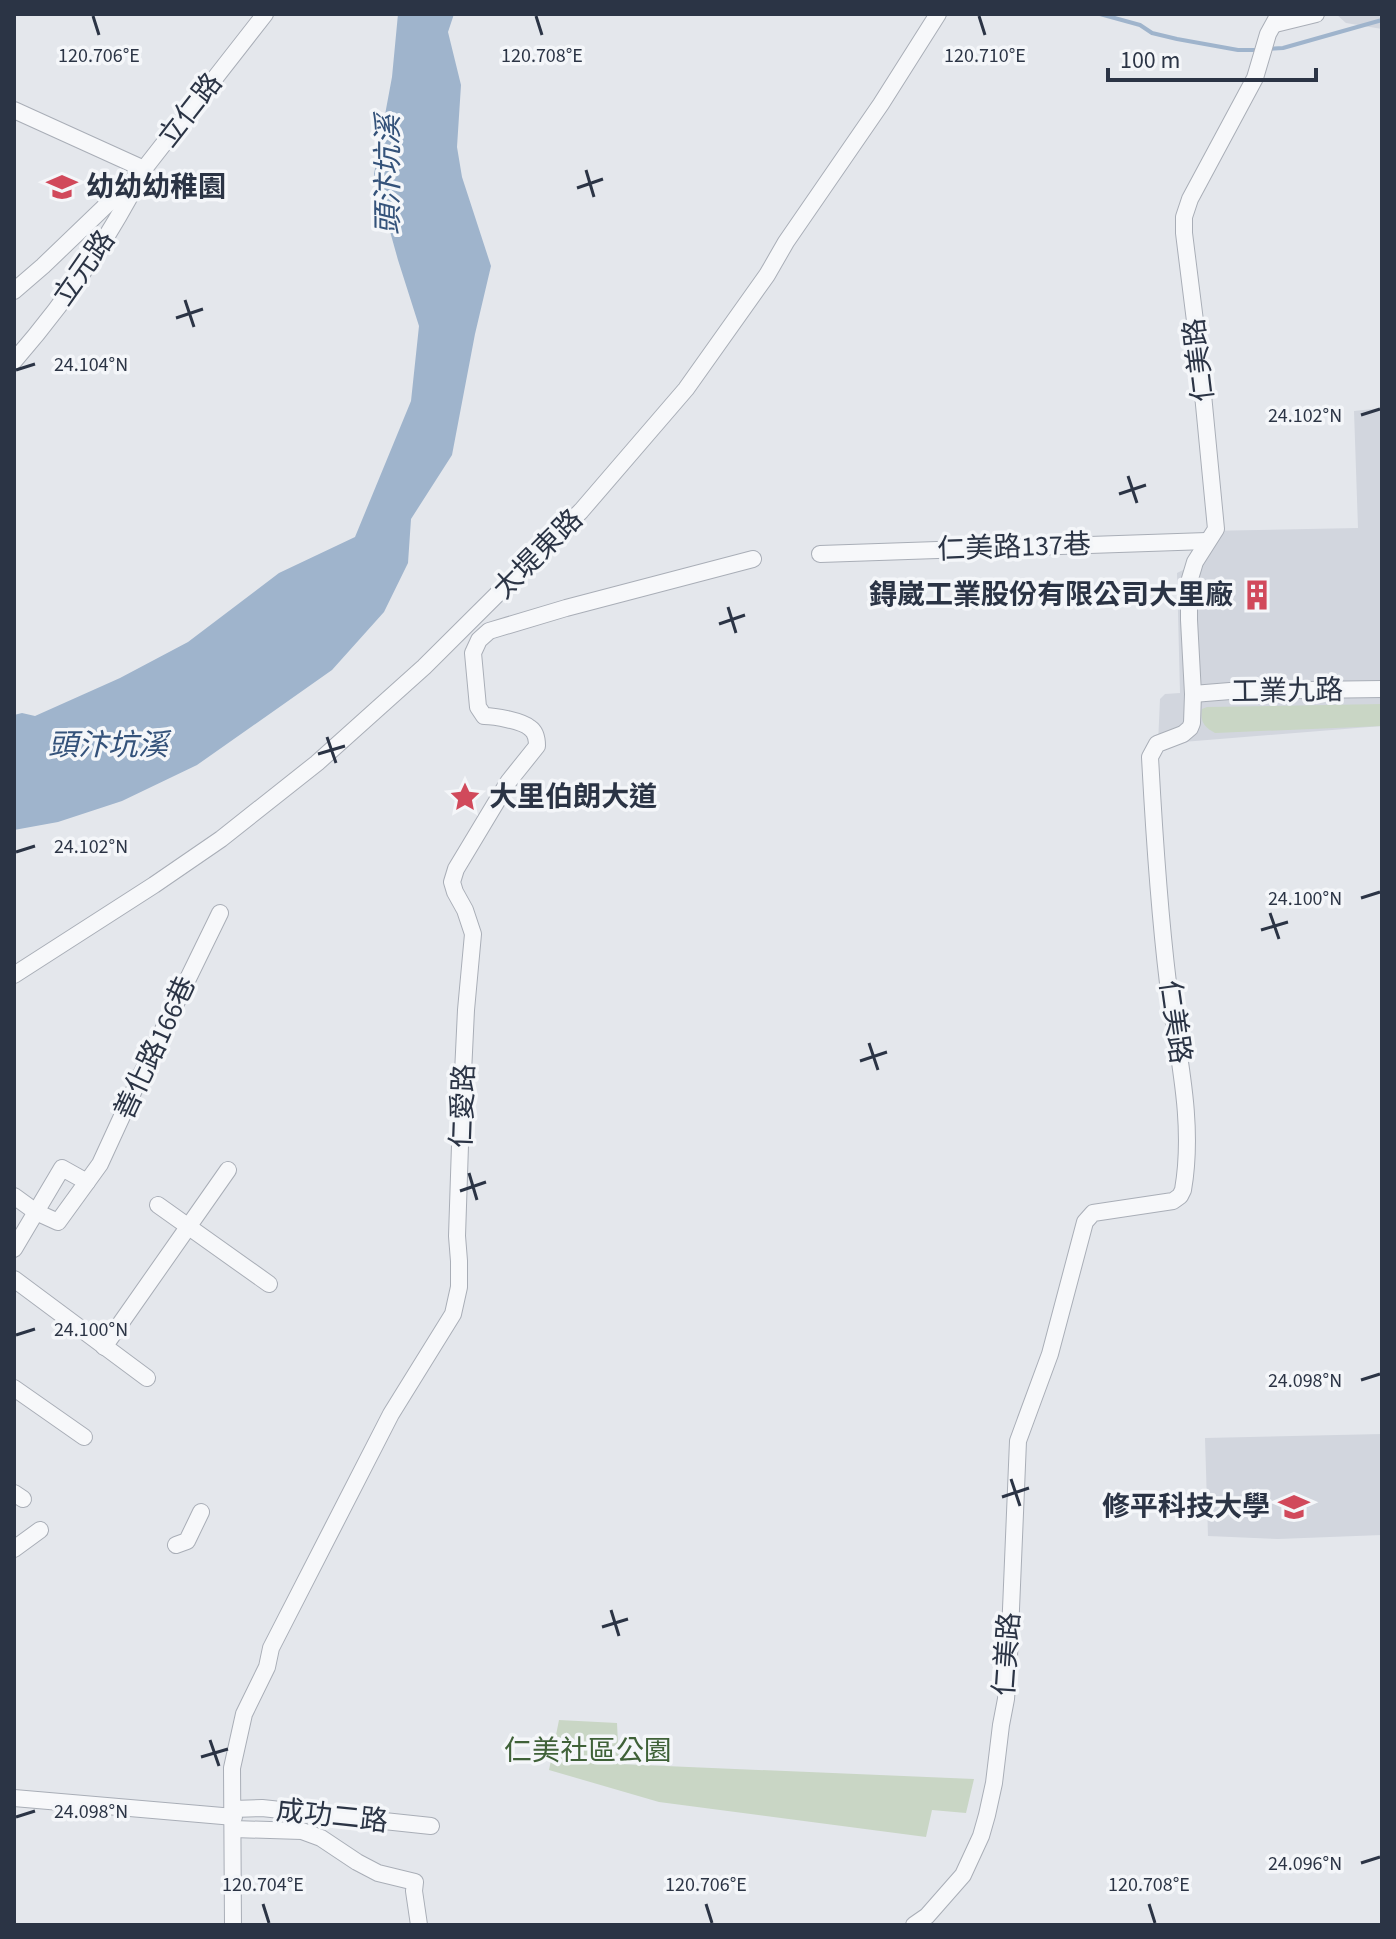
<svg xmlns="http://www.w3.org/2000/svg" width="1396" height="1939" font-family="'Source Sans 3','Noto Sans TC',sans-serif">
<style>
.built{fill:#d2d6de}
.green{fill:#c9d6c5}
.water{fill:#9fb4cc}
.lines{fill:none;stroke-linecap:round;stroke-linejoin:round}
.stream{stroke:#9fb4cc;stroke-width:4}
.minor-casing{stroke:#a9aeb7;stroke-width:18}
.minor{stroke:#f7f8fa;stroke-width:16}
.ticks{fill:none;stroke:#2b3445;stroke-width:3}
.labels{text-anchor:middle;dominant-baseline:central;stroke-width:7;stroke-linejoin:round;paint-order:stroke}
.street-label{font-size:28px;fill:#2b3445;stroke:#f4f6f9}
.poi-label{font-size:28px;font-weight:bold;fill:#2b3445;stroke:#f4f6f9;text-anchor:start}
.park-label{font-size:28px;fill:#3f6138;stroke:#f4f6f9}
.water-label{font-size:30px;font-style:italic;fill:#34527a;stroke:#f4f6f9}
.ticks-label{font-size:20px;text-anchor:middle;fill:#2b3445;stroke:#f4f6f9;stroke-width:7;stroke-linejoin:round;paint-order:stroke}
</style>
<rect width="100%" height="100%" fill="#e4e7ec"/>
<g class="built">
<polygon points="1336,14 1382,14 1382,29 1346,23"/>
<polygon points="1382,408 1382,726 1158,744 1160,699 1165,694 1180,693 1177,573 1185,569 1204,531 1358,528 1354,411"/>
<polygon points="1382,1434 1382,1535 1278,1539 1208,1536 1205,1438"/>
</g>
<g class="green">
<path d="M1382,704v22l-167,7c-11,-6 -15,-11 -13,-24l5,-2z"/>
<polygon points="559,1720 617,1723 619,1764 974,1779 966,1813 932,1810 926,1837 659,1802 549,1770"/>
</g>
<polygon class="water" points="398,14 454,14 448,32 461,85 457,147 462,177 491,266 475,334 452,455 411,519 408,563 384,612 332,670 197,765 122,801 58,822 14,830 14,715 22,713 35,716 120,678 188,642 279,573 355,537 411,401 419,326 398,260 374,174 392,77"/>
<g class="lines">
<g class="stream">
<polyline points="1100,14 1140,25 1152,33 1177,39 1238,50 1260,50"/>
<polyline points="1268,49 1283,48 1382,20"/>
</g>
<g class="minor-casing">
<g id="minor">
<polyline points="1275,24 1316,14"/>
<polyline points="14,110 144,169"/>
<polyline points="14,291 43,266 144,169 265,14"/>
<path d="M14,361c48,-55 90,-115 124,-180"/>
<polyline points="820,554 1207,541"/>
<polyline points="1193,694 1230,691 1382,689"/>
<polyline points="14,975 154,885 221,839 317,763 424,667 581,511 686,389 767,275 786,242 881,104 938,14"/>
<polyline points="14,1196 36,1212 58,1222 87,1182"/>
<polyline points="158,1205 269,1284"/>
<polyline points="14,1249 62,1168 87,1182 100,1164 140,1077 220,913"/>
<polyline points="14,1279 147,1378"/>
<polyline points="104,1347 228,1170"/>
<polyline points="14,1388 84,1437"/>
<polyline points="14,1493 23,1499"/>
<polyline points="176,1545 187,1541 201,1512"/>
<polyline points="14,1549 40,1530"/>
<polyline points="14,1798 234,1817"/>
<polyline points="233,1809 262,1808 431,1826"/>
<polyline points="233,1829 302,1831 321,1838 357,1862 378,1873 415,1882 414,1891 419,1925"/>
<path d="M233,1925l-1,-157 12,-54 23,-47 4,-19 120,-234 62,-100 6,-27v-26l-2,-25 4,-121 5,-105 7,-76 -8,-24 -10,-18 -3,-10 4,-13 53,-88 28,-35c0,-6 -1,-14 -7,-18 -8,-7 -35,-12 -46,-12l-6,-9 -5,-54 6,-13 10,-9 77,-23 187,-49"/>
<path d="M914,1925l13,-9 36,-41 18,-39 6,-21 7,-32 7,-58 5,-26 3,-42 9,-216 32,-87 35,-132 8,-9 80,-12 7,-5 3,-6c12,-69 -6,-138 -15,-207 -9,-74 -14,-151 -18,-226l7,-13 26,-10 7,-6 2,-5 1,-29 -4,-74v-38l6,-20 21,-33 -17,-176 -15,-120v-16l6,-18 65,-121 13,-44 11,-20"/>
</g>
</g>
<use href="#minor" class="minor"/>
</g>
<path class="ticks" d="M93,16l6,19M536,16l6,19M979,16l6,19M586,170l8,27M577,188l26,-9M185,300l9,27M176,318l27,-9M16,370l19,-6M1361,415l19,-6M1128,476l9,27M1119,494l27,-9M728,607l8,26M719,624l26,-9M327,737l9,26M318,754l27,-8M16,852l19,-6M1361,898l19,-6M1270,913l9,26M1261,930l27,-8M869,1043l9,27M860,1061l27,-9M469,1173l8,27M460,1191l26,-9M16,1335l19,-6M1361,1380l19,-6M1011,1479l9,27M1002,1497l27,-9M611,1610l8,26M602,1627l26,-8M210,1740l9,26M201,1757l27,-8M16,1817l19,-6M1361,1863l19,-6M263,1904l6,19M706,1904l6,19M1149,1904l6,19"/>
<defs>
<g id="school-bare" transform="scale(2.4)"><path d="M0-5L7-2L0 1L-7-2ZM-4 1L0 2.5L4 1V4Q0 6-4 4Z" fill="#d1495b" stroke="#f4f6f9" stroke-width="2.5" paint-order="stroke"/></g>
<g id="building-bare" transform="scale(2.4)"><path d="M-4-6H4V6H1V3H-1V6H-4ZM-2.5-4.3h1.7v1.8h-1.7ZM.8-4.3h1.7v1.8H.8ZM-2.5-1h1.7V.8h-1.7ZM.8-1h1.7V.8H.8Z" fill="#d1495b" stroke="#f4f6f9" stroke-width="2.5" paint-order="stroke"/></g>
<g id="sight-bare" transform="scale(2.4)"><path d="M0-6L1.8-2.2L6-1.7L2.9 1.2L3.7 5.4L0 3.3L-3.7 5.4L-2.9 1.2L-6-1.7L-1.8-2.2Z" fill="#d1495b" stroke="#f4f6f9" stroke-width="2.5" paint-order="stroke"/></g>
<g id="university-bare" transform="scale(2.4)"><path d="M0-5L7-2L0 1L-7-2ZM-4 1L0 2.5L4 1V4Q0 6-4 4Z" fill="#d1495b" stroke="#f4f6f9" stroke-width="2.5" paint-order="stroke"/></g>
</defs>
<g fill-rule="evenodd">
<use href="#school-bare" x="62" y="187"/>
<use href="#building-bare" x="1257" y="595"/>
<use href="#sight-bare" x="465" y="797"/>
<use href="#university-bare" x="1294" y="1507"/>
</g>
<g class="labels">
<g class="street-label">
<text transform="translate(190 110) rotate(-52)">立仁路</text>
<text transform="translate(84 268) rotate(-55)">立元路</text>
<text transform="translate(1199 360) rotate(-97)">仁美路</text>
<text transform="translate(1014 547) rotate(-2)">仁美路137巷</text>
<text transform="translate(538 554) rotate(-45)">太堤東路</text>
<text transform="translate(1287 691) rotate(-1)">工業九路</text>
<text transform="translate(1175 1022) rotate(82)">仁美路</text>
<text transform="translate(155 1048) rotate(-65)">善化路166巷</text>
<text transform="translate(463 1106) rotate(-88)">仁愛路</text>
<text transform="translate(1007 1654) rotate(-86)">仁美路</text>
<text transform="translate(332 1816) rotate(6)">成功二路</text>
</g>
<g class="poi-label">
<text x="86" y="187">幼幼幼稚園</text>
<text x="1233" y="595" text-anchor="end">鍀崴工業股份有限公司大里廠</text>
<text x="489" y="797">大里伯朗大道</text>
<text x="1270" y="1507" text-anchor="end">修平科技大學</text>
</g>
<g class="park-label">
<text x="588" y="1751">仁美社區公園</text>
</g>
<g class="water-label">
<text transform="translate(388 175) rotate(-90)">頭汴坑溪</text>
<text x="108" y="745">頭汴坑溪</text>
</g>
</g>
<g class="ticks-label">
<text x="99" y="62">120.706°E</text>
<text x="542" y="62">120.708°E</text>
<text x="985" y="62">120.710°E</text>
<text x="91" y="371">24.104°N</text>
<text x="1305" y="422">24.102°N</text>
<text x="91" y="853">24.102°N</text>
<text x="1305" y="905">24.100°N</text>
<text x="91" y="1336">24.100°N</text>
<text x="1305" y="1387">24.098°N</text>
<text x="91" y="1818">24.098°N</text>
<text x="1305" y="1870">24.096°N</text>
<text x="263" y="1891">120.704°E</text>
<text x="706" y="1891">120.706°E</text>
<text x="1149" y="1891">120.708°E</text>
</g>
<rect width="1396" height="1939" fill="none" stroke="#2b3445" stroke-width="32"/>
<path d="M1108 68v12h208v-12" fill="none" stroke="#2b3445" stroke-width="4"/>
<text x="1120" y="68" font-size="24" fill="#2b3445" stroke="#f4f6f9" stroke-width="6" paint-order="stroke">100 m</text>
</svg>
